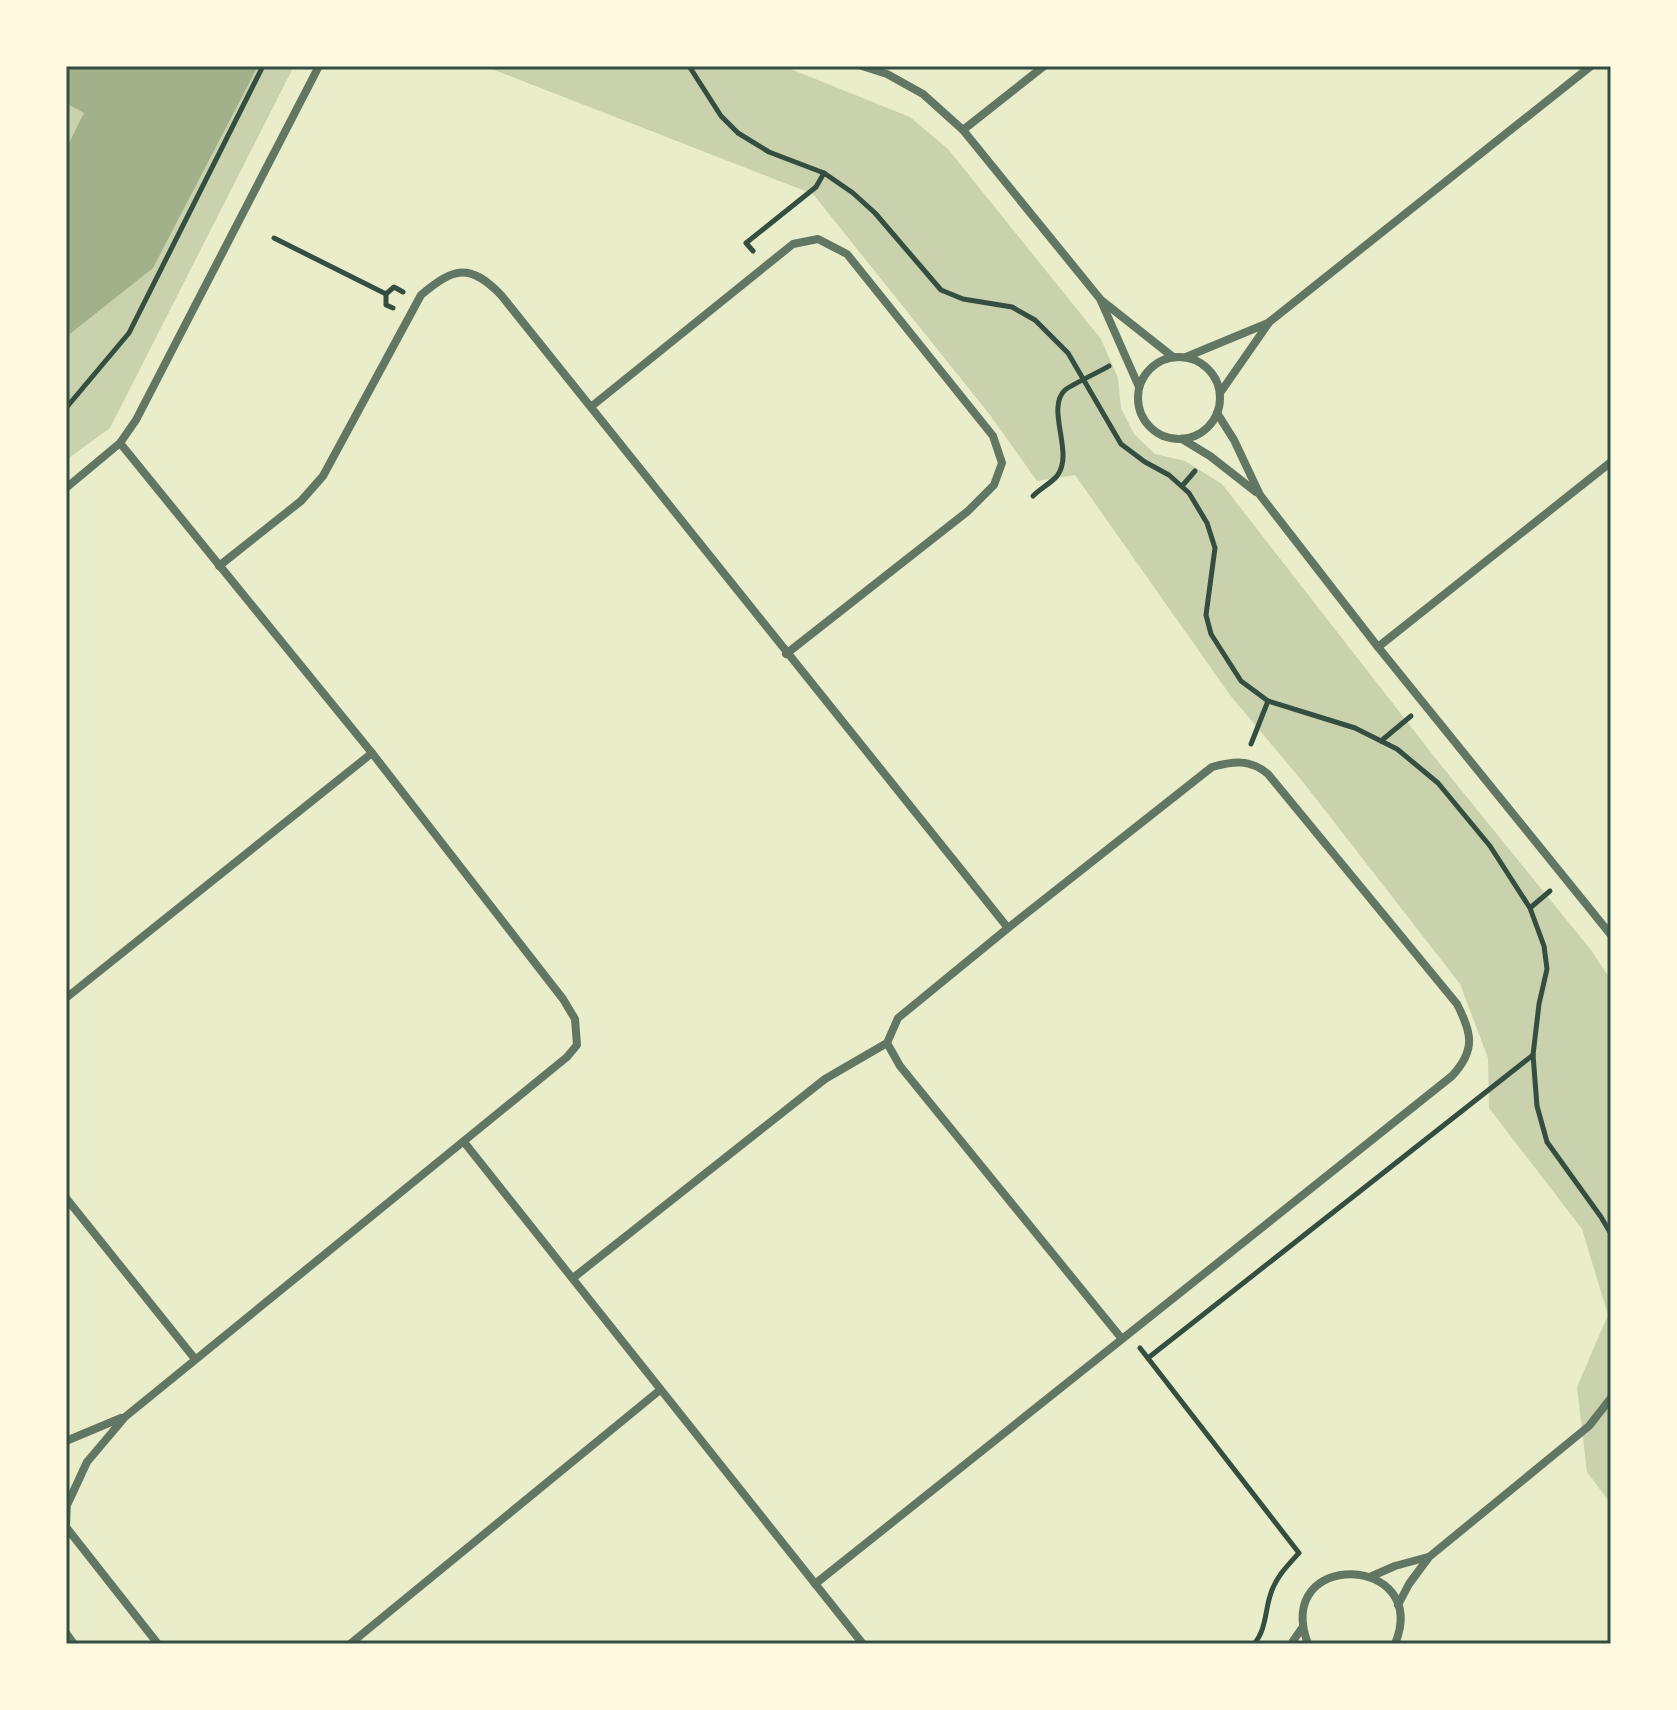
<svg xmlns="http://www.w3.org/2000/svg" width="1677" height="1710" font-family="Mulish,sans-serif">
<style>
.green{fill:#cad2ad}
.water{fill:#a3b18a}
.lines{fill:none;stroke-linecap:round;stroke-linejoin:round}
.path{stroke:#344e41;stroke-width:5}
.minor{stroke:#617663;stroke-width:8}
.neatline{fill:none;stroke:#344e41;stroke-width:3}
</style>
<rect width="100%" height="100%" fill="#e9edc9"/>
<g class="green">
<polygon points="66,66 294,66 110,428 66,460"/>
<polygon points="484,66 783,66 910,117 948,149 1101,339 1118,378 1121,408 1134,434 1155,454 1185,461 1222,484 1440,764 1591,950 1611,980 1611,1504 1587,1472 1577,1387 1608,1315 1582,1229 1489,1108 1488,1058 1460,984 1303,782 1230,695 1075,475 1037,481 990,415 813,194"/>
</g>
<polygon class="water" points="66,66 258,66 153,268 66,337 66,149 84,113 66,103"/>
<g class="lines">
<g class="path">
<polyline points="689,66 721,116 738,133 769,152 824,173 853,193 875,213 941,290 963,299 1012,307 1035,320 1068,353 1121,444 1145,462 1169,475 1189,493 1207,523 1215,548 1206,615 1211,634 1241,681 1268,701 1355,728 1397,749 1438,783 1490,846 1530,908 1544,946 1547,969 1539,1004 1533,1055 1537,1106 1547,1142 1601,1217 1611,1234"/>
<polyline points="274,238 386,294 394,287 403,292"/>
<polyline points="753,251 746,243 816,187 824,173"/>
<polyline points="386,294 386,305 393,308"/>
<polyline points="66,408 129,333 263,66"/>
<polyline points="1182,486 1195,471"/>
<path d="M1033,496c7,-7 18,-13 24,-20 18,-23 -12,-67 8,-86 4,-4 36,-19 44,-24"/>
<polyline points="1381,741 1411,716"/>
<polyline points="1251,744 1268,701"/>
<polyline points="1530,908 1550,891"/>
<path d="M1140,1348l159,205c-12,13 -24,25 -29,43 -5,16 -4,34 -16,48"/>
<polyline points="1148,1358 1533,1055"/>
</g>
<g class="minor">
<polyline points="862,66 887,74 923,94 963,130 1101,300 1173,357"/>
<polyline points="963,130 1044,66"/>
<polyline points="1101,301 1139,387"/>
<polyline points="1186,357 1268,323 1591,66"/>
<circle cx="1179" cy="398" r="41"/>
<polyline points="1220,393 1268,324"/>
<polyline points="592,406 793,244 818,239 847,254 993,436 1002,463 994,485 968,511 786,654"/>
<polyline points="1217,413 1234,440 1260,495 1378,647 1611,935"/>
<polyline points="1182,439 1210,456 1256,492"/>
<polyline points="66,488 120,443 136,420 319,66"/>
<path d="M219,566l82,-65 22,-25 98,-181c33,-28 49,-32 80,0l507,633"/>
<polyline points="1378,647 1611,462"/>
<polyline points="66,998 372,753"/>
<polyline points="464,1142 863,1644"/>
<polyline points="66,1198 195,1359"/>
<polyline points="573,1278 825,1079 887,1043"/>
<polyline points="66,1441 121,1418"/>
<polyline points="68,1503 87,1462 125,1417 567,1057 577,1045 575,1019 563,999 372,753 120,443"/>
<polyline points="66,1527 158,1644"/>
<polyline points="66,1527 67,1499"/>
<polyline points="1372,1576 1395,1566 1428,1557"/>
<path d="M815,1584l637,-508c24,-26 20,-43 5,-72l-189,-230c-18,-15 -34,-13 -56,-7l-204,161 -110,90 -11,25 13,23 222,273"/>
<polyline points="1398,1605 1409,1584 1429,1557 1589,1426 1611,1398"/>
<polyline points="66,1633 74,1644"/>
<polyline points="350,1644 660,1390"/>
<polyline points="1291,1644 1302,1628"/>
<path d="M1308,1644c-36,-96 124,-90 87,0"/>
</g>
</g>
<rect width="1677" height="1710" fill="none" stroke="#fefae0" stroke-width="136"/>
<rect x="68" y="68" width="1541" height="1574" class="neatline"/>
</svg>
